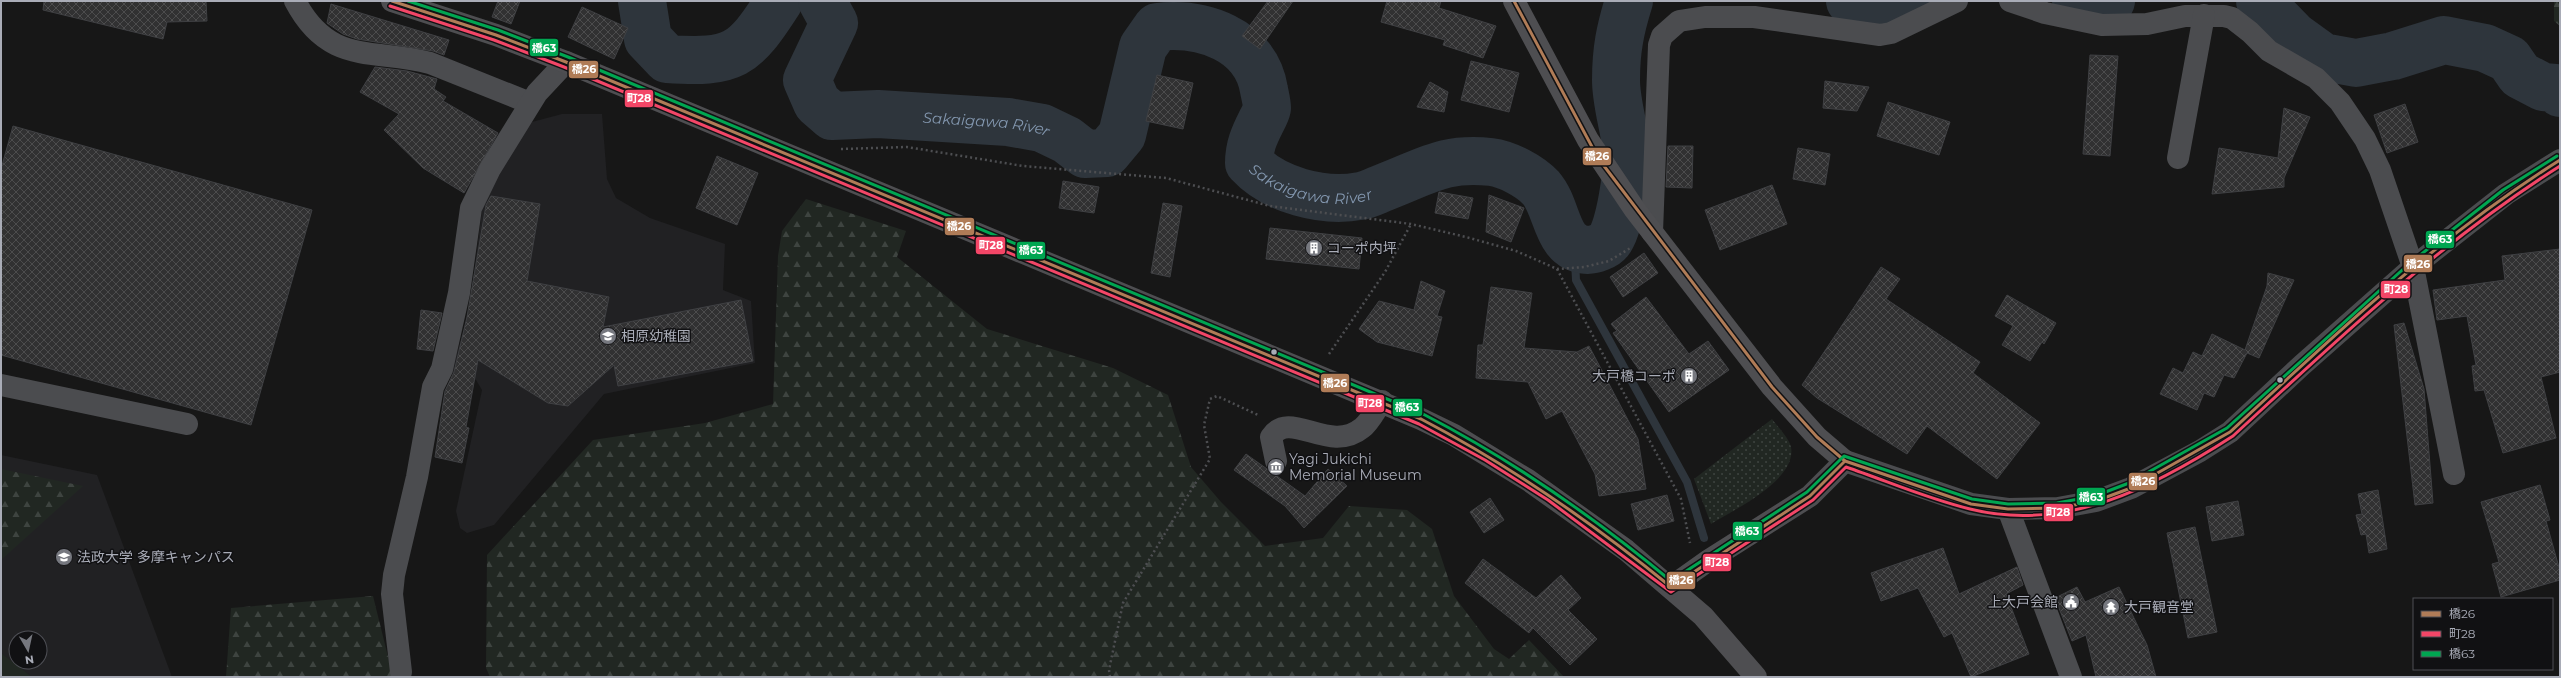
<svg xmlns="http://www.w3.org/2000/svg" width="2561" height="678" font-family="Montserrat,'Noto Sans JP',sans-serif">
<style>
.built{fill:#212123;fill-rule:evenodd}
.grass{fill:url(#grass-dots)}
.forest{fill:url(#forest-firs)}
.pitch{fill:#212722}
.lines{fill:none;stroke-linecap:round;stroke-linejoin:round}
.stream{stroke:#2e353c;stroke-width:8}
.river{stroke:#2e353c;stroke-width:48}
.building{fill:url(#building-cross-hatch);stroke:#3f4043}
.path{stroke:#4d4e51;stroke-width:2.5;stroke-dasharray:2 3;stroke-linecap:butt}
.minor{stroke:#4b4c4f;stroke-width:22}
.major{stroke:#4e4e51;stroke-width:22}
.bus-1-casing{stroke:#111113;stroke-width:6}
.bus-2-casing{stroke:#111113;stroke-width:6}
.bus-3-casing{stroke:#111113;stroke-width:6}
.bus-1{stroke:#b07c57;stroke-width:3}
.bus-2{stroke:#f34667;stroke-width:3}
.bus-3{stroke:#00a651;stroke-width:3}
.bus-dot{fill:#a9acb7;stroke:#111113;stroke-width:1.5}
.labels{text-anchor:middle;dominant-baseline:central;stroke-width:3;stroke-linejoin:round;paint-order:stroke}
.poi-label{font-size:14px;fill:#a9acb7;stroke:#111113;text-anchor:start}
.water-label{font-size:15px;font-style:italic;fill:#8397af;stroke:#111113}
.line-badge{stroke:#111113;stroke-width:1.5}
.badge-label{font-size:11px;text-anchor:middle;font-weight:bold;fill:#fff}
</style>
<defs>
<pattern id="grass-dots" width="8" height="8" patternUnits="userSpaceOnUse"><rect width="8" height="8" fill="#212722"/><path d="M2 2h.1M6 6h.1" fill="none" stroke="#3e4440" stroke-width="1.8" stroke-linecap="round"/></pattern>
<pattern id="forest-firs" width="22" height="20" patternUnits="userSpaceOnUse"><rect width="22" height="20" fill="#212722"/><path d="M5 1l3.5 6h-7zM16 11l3.5 6h-7z" fill="#3e4440"/></pattern>
<pattern id="building-cross-hatch" width="8" height="8" patternUnits="userSpaceOnUse"><rect width="8" height="8" fill="#313132"/><path d="M0 0l8 8M0 8l8-8" fill="none" stroke="#4c4c4d"/></pattern>
</defs>
<rect width="100%" height="100%" fill="#171717"/>
<g class="built">
<polygon points="562,114 602,114 607,179 616,198 650,218 725,244 723,290 751,301 755,363 604,394 494,525 467,533 460,528 456,511 482,390 476,380 451,373 469,311 484,195 517,139 532,122"/>
<path d="M1,455l96,20 75,202h-171zM16,638h24v24h-24z"/>
</g>
<path class="grass" d="M1772,419c5,7 17,19 19,28 6,33 -56,62 -80,77l-17,-45z"/>
<g class="forest">
<polygon points="2554,1 2560,1 2560,26 2554,21"/>
<polygon points="806,199 906,231 897,257 987,329 1113,368 1168,395 1191,467 1221,502 1265,546 1323,538 1349,506 1407,510 1432,529 1454,596 1494,649 1509,659 1529,640 1564,677 490,677 486,668 487,555 593,440 705,423 773,404 778,256 782,231"/>
<polygon points="1,469 83,486 1,560"/>
<polygon points="373,596 393,677 226,677 231,608"/>
</g>
<polygon class="pitch" points="1,653 32,677 1,677"/>
<g class="lines">
<polyline class="stream" points="1578,250 1575,260 1576,280 1687,482 1704,538"/>
<g class="river">
<path d="M642,1l6,38 19,20c67,4 76,-2 112,-58"/>
<path id="s1" d="M822,1l12,22 -27,57 10,23 15,13 46,-2 130,8 34,6 25,12 18,14 22,-1 15,-18 21,-88 14,-20c45,-5 99,12 107,63 1,5 3,13 3,18 -1,5 -4,10 -6,14 -7,14 -12,25 -12,41 25,27 74,40 111,33 8,-1 17,-6 25,-9 42,-16 59,-30 106,-25 16,2 39,14 50,26 18,21 14,61 47,62 6,0 17,-4 21,-9 11,-13 19,-71 18,-88 -2,-24 -11,-49 -11,-73 0,-30 4,-50 13,-79"/>
<polyline points="1850,1 1894,13 1917,1"/>
<polyline points="2076,1 2088,7 2111,1"/>
<polyline points="2260,1 2294,36 2323,57 2356,63 2393,56 2444,40 2485,48 2509,59 2520,75 2543,87 2555,88 2560,93"/>
</g>
</g>
<g class="building">
<polygon points="44,1 206,1 207,21 167,22 163,39 43,10"/>
<polygon points="498,1 520,1 511,24 492,17"/>
<polygon points="1268,1 1293,1 1260,49 1242,36"/>
<polygon points="1387,1 1441,1 1439,8 1496,26 1483,58 1443,45 1445,40 1381,22"/>
<polygon points="331,4 449,40 444,55 433,51 357,39 343,34 327,23"/>
<polygon points="582,7 628,28 614,59 568,37"/>
<polygon points="2090,55 2118,56 2110,156 2083,154"/>
<polygon points="1471,61 1519,73 1509,112 1461,100"/>
<polygon points="375,67 407,71 437,79 434,89 446,97 443,101 498,133 464,193 423,168 384,130 399,114 360,92"/>
<polygon points="1157,75 1193,83 1183,129 1146,121"/>
<polygon points="1825,81 1869,87 1857,111 1823,108"/>
<polygon points="1430,82 1448,92 1444,112 1417,107"/>
<polygon points="1888,102 1950,122 1939,155 1877,136"/>
<polygon points="2405,104 2418,142 2387,153 2374,115"/>
<polygon points="2284,108 2310,117 2284,178 2284,187 2212,194 2219,148 2278,158"/>
<polygon points="13,126 312,210 251,425 1,355 1,169"/>
<polygon points="1668,146 1693,146 1692,188 1666,187"/>
<polygon points="1798,148 1830,154 1825,185 1793,179"/>
<polygon points="717,156 758,173 737,225 696,208"/>
<polygon points="1063,181 1099,187 1094,213 1059,208"/>
<polygon points="1772,185 1787,224 1720,250 1705,210"/>
<polygon points="1439,192 1473,198 1468,219 1435,213"/>
<polygon points="1489,195 1524,208 1511,242 1486,232"/>
<polygon points="491,196 540,204 527,281 609,297 603,327 741,300 753,361 618,386 614,365 568,406 548,403 478,360 466,427 469,428 462,463 435,457 445,391 454,372 467,317 486,205"/>
<polygon points="1163,203 1182,206 1170,277 1151,273"/>
<polygon points="1270,228 1362,238 1359,269 1266,259"/>
<polygon points="2560,249 2560,372 2541,377 2556,438 2503,453 2484,390 2475,391 2472,366 2476,365 2467,316 2437,320 2433,290 2505,280 2502,256"/>
<polygon points="1644,253 1658,273 1623,297 1610,277"/>
<polygon points="1881,267 1900,279 1886,299 1980,362 1973,373 2040,423 1997,479 1927,426 1907,454 1817,398 1802,385"/>
<polygon points="2268,273 2294,280 2259,358 2247,353 2234,378 2224,375 2214,397 2204,393 2197,410 2160,394 2173,368 2183,373 2193,352 2202,356 2212,334 2245,350 2267,286"/>
<polygon points="1421,281 1445,291 1437,316 1442,317 1432,356 1377,342 1359,329 1379,301 1414,310"/>
<polygon points="1491,287 1532,293 1524,348 1577,352 1589,346 1638,439 1646,489 1599,496 1595,474 1562,411 1546,419 1528,382 1476,378 1478,345 1483,345"/>
<polygon points="2007,295 2056,323 2044,344 2042,342 2030,361 2002,345 2013,326 1995,316"/>
<polygon points="1646,297 1689,354 1708,341 1729,370 1669,412 1613,333 1617,331 1611,324"/>
<polygon points="421,310 442,313 433,351 417,349"/>
<polygon points="2404,323 2424,389 2433,503 2415,505 2394,325"/>
<polygon points="1246,454 1305,496 1328,469 1347,486 1304,528 1285,506 1234,470"/>
<polygon points="2540,485 2550,520 2546,521 2560,571 2560,580 2501,597 2492,564 2499,562 2481,502"/>
<polygon points="2378,490 2387,549 2369,553 2366,534 2361,535 2356,515 2362,514 2358,494"/>
<polygon points="1667,495 1674,521 1638,530 1631,504"/>
<polygon points="1490,498 1504,520 1484,533 1470,512"/>
<polygon points="2238,501 2244,535 2212,541 2206,507"/>
<polygon points="2195,527 2217,632 2188,638 2167,533"/>
<polygon points="1943,548 1959,594 2017,567 2023,585 2006,594 2029,654 1971,677 1952,633 1944,637 1918,588 1881,601 1871,573"/>
<polygon points="1483,559 1536,598 1561,575 1581,598 1568,610 1597,639 1570,665 1533,628 1529,633 1465,583"/>
<polygon points="2077,587 2085,602 2119,587 2147,645 2156,677 2096,677 2086,635 2072,641 2055,598"/>
</g>
<g class="lines">
<g class="path">
<polyline points="841,149 907,147 1023,166 1166,178 1270,206 1411,224 1466,237 1516,251 1557,269 1584,267 1609,261 1632,247"/>
<polyline points="1557,269 1681,499 1690,543"/>
<polyline points="1329,354 1385,272 1411,224"/>
<polyline points="1110,677 1109,670 1123,603 1210,459 1204,425 1210,399 1217,396 1258,415"/>
</g>
<g class="minor">
<path d="M295,1c34,65 78,47 135,62l100,40"/>
<polyline points="2010,1 2045,13 2102,25 2147,24 2185,16 2224,16 2232,18 2250,32 2269,51 2316,78 2340,102 2365,139 2380,170 2413,267 2454,474"/>
<polyline points="2178,158 2204,15"/>
<polyline points="1652,232 1659,45 1662,36 1679,21 1705,17 1754,17 1880,35 1891,33 1957,1"/>
<polyline points="1,385 187,424"/>
<path d="M1276,461l-5,-24c19,-29 58,18 91,-9 8,-6 14,-19 20,-27"/>
<polyline points="1845,461 1971,504 2008,509 2058,508 2096,501 2131,488 2200,451 2230,432 2302,365 2413,267 2506,194 2560,160"/>
<polyline points="2008,509 2071,677"/>
<polyline points="401,672 392,594 394,575 417,477 433,387 442,369 459,293 471,208 490,169 537,93 566,62"/>
</g>
<g class="major">
<polyline points="392,1 496,35 566,62 1421,419 1454,435 1528,480 1626,550 1703,616 1756,677"/>
<polyline points="1514,1 1588,140 1635,210 1772,387 1817,437 1845,461 1810,496 1709,560 1671,587"/>
</g>
<g class="bus-1-casing">
<g id="bus-1">
<path d="M392,1l104,34 70,27 855,357c90,47 172,104 250,168l139,-91 35,-35"/>
<path d="M1514,1l84,157 174,229 45,50 28,24 126,43 37,5 50,-1 38,-7 35,-13 99,-56c104,-97 209,-196 330,-272"/>
</g>
</g>
<g class="bus-2-casing">
<path id="bus-2" d="M390,6l104,34 70,27 855,357 66,36 63,40 123,92 142,-92 33,-33c41,14 82,32 124,42 97,24 184,-22 263,-73 104,-96 207,-194 327,-270"/>
</g>
<g class="bus-3-casing">
<path id="bus-3" d="M408,1l90,29 70,27 855,357c89,46 171,103 248,167l136,-89 37,-36 128,43 36,5 49,-1 38,-7 34,-13 98,-55 183,-165 93,-73 54,-34"/>
</g>
<use href="#bus-1" class="bus-1"/>
<use href="#bus-2" class="bus-2"/>
<use href="#bus-3" class="bus-3"/>
</g>
<defs>
<g id="building-disc" transform="scale(0.9)"><circle r="9.5" fill="#76787f" stroke="#111113"/><path d="M-4-6H4V6H1V3H-1V6H-4ZM-2.5-4.3h1.7v1.8h-1.7ZM.8-4.3h1.7v1.8H.8ZM-2.5-1h1.7V.8h-1.7ZM.8-1h1.7V.8H.8Z" fill="#fff"/></g>
<g id="school-disc" transform="scale(0.9)"><circle r="9.5" fill="#76787f" stroke="#111113"/><path d="M0-5L7-2L0 1L-7-2ZM-4 1L0 2.5L4 1V4Q0 6-4 4Z" fill="#fff"/></g>
<g id="museum-disc" transform="scale(0.9)"><circle r="9.5" fill="#76787f" stroke="#111113"/><path d="M0-6L6-3V-2H-6V-3ZM-5-1h2V3h-2ZM-1-1h2V3h-2ZM3-1h2V3H3ZM-6 4H6V6H-6Z" fill="#fff"/></g>
<g id="university-disc" transform="scale(0.9)"><circle r="9.5" fill="#76787f" stroke="#111113"/><path d="M0-5L7-2L0 1L-7-2ZM-4 1L0 2.5L4 1V4Q0 6-4 4Z" fill="#fff"/></g>
<g id="civic-disc" transform="scale(0.9)"><circle r="9.5" fill="#76787f" stroke="#111113"/><path d="M-.6-6.5H3V-4.5H.6V-3L4-1V1h2V6H-6V1h2V-1L-.6-3ZM-1.2 2.5V6h2.4V2.5Z" fill="#fff"/></g>
<g id="temple-disc" transform="scale(0.9)"><circle r="9.5" fill="#76787f" stroke="#111113"/><path d="M0-6L5-2H3V0L6.5 2.5H4V6H1.5V3h-3V6H-4V2.5H-6.5L-3 0V-2H-5Z" fill="#fff"/></g>
</defs>
<g fill-rule="evenodd">
<use href="#building-disc" x="1314" y="248"/>
<use href="#school-disc" x="608" y="336"/>
<use href="#building-disc" x="1689" y="376"/>
<use href="#museum-disc" x="1276" y="467"/>
<use href="#university-disc" x="64" y="557"/>
<use href="#civic-disc" x="2071" y="602"/>
<use href="#temple-disc" x="2111" y="607"/>
</g>
<g class="bus-dot">
<circle cx="1274" cy="352" r="3.5"/>
<circle cx="2280" cy="380" r="3.5"/>
</g>
<g class="labels">
<g class="poi-label">
<text x="1327" y="248">コーポ内坪</text>
<text x="621" y="336">相原幼稚園</text>
<text x="1676" y="376" text-anchor="end">大戸橋コーポ</text>
<text x="1289" y="459">Yagi Jukichi<tspan x="1289" dy="16">Memorial Museum</tspan></text>
<text x="77" y="557">法政大学 多摩キャンパス</text>
<text x="2058" y="602" text-anchor="end">上大戸会館</text>
<text x="2124" y="607">大戸観音堂</text>
</g>
<g class="water-label">
<text stroke="none"><textPath href="#s1" startOffset="288">Sakaigawa River</textPath></text>
<text stroke="none"><textPath href="#s1" startOffset="837">Sakaigawa River</textPath></text>
</g>
</g>
<g class="line-badge">
<rect x="529" y="38" width="30" height="19" rx="4" fill="#00a651"/>
<rect x="568" y="60" width="31" height="19" rx="4" fill="#b07c57"/>
<rect x="624" y="89" width="30" height="19" rx="4" fill="#f34667"/>
<rect x="1582" y="147" width="30" height="19" rx="4" fill="#b07c57"/>
<rect x="944" y="217" width="31" height="19" rx="4" fill="#b07c57"/>
<rect x="2425" y="230" width="30" height="19" rx="4" fill="#00a651"/>
<rect x="975" y="236" width="31" height="19" rx="4" fill="#f34667"/>
<rect x="1016" y="241" width="30" height="19" rx="4" fill="#00a651"/>
<rect x="2403" y="254" width="30" height="19" rx="4" fill="#b07c57"/>
<rect x="2380" y="280" width="31" height="19" rx="4" fill="#f34667"/>
<rect x="1320" y="373" width="30" height="20" rx="4" fill="#b07c57"/>
<rect x="1355" y="394" width="30" height="19" rx="4" fill="#f34667"/>
<rect x="1392" y="398" width="31" height="19" rx="4" fill="#00a651"/>
<rect x="2128" y="472" width="30" height="19" rx="4" fill="#b07c57"/>
<rect x="2076" y="487" width="30" height="19" rx="4" fill="#00a651"/>
<rect x="2043" y="503" width="31" height="19" rx="4" fill="#f34667"/>
<rect x="1732" y="521" width="31" height="20" rx="4" fill="#00a651"/>
<rect x="1702" y="553" width="30" height="19" rx="4" fill="#f34667"/>
<rect x="1666" y="571" width="30" height="19" rx="4" fill="#b07c57"/>
</g>
<g class="badge-label">
<text x="544" y="52">橋63</text>
<text x="584" y="73">橋26</text>
<text x="639" y="102">町28</text>
<text x="1597" y="160">橋26</text>
<text x="959" y="230">橋26</text>
<text x="2440" y="243">橋63</text>
<text x="991" y="249">町28</text>
<text x="1031" y="254">橋63</text>
<text x="2418" y="268">橋26</text>
<text x="2396" y="293">町28</text>
<text x="1335" y="387">橋26</text>
<text x="1370" y="407">町28</text>
<text x="1407" y="411">橋63</text>
<text x="2143" y="485">橋26</text>
<text x="2091" y="501">橋63</text>
<text x="2058" y="516">町28</text>
<text x="1747" y="535">橋63</text>
<text x="1717" y="566">町28</text>
<text x="1681" y="584">橋26</text>
</g>
<rect width="2561" height="678" fill="none" stroke="#a9acb7" stroke-width="4"/>
<rect x="2413" y="598" width="140" height="72" fill="#111113" stroke="#4e4f55"/>
<rect x="2421" y="611" width="20" height="6" fill="#b07c57" stroke="#4e4f55"/>
<text x="2449" y="618" font-size="12" fill="#a9acb7">橋26</text>
<rect x="2421" y="631" width="20" height="6" fill="#f34667" stroke="#4e4f55"/>
<text x="2449" y="638" font-size="12" fill="#a9acb7">町28</text>
<rect x="2421" y="651" width="20" height="6" fill="#00a651" stroke="#4e4f55"/>
<text x="2449" y="658" font-size="12" fill="#a9acb7">橋63</text>
<g transform="translate(28 650) rotate(171)"><circle r="19" fill="#111113" stroke="#4e4f55"/>
<path d="M0-3L7 15L0 10L-7 15Z" fill="#76787f"/>
<text y="-6" font-size="11" font-weight="bold" text-anchor="middle" fill="#a9acb7">N</text>
</g>
</svg>
